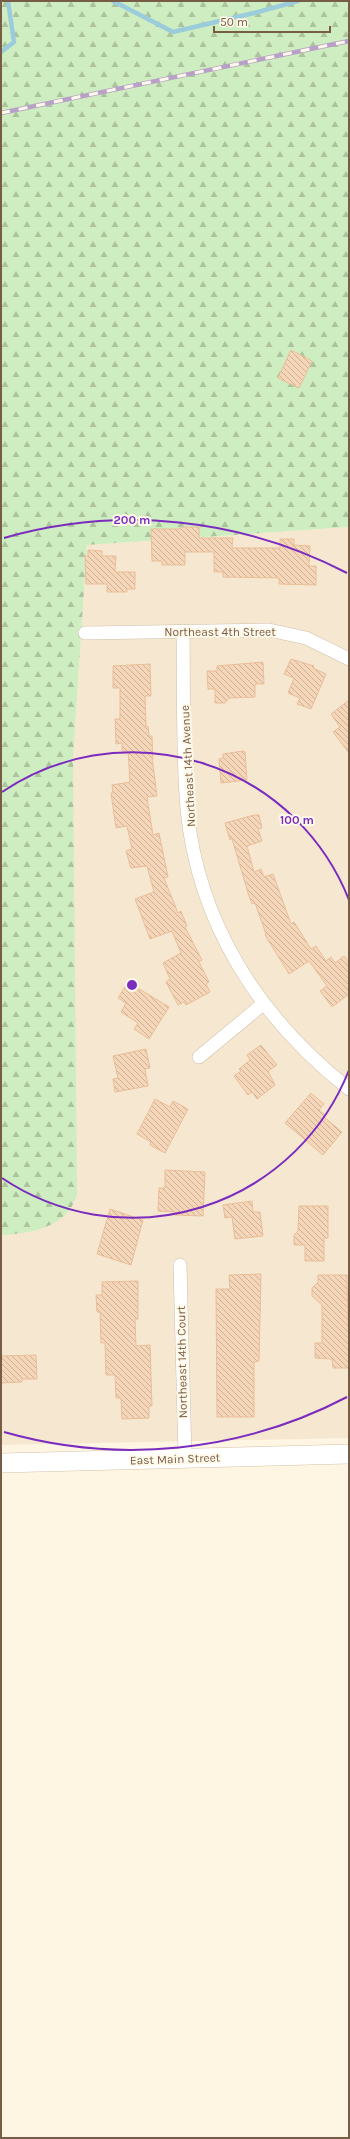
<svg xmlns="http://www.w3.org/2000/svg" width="350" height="2139" font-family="Karla,sans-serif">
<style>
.residential{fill:#f6e8d0}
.forest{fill:url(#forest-firs)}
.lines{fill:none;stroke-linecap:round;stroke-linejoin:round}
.stream{stroke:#9bccdc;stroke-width:4.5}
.building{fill:url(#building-back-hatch);stroke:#eabe97}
.street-casing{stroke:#d0bea8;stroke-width:14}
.secondary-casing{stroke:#d6c0a8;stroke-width:20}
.street{stroke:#fff;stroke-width:13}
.secondary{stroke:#fff;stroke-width:19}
.rail-casing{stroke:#b9a0c8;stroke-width:4.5}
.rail{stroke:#fff9ea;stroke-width:3;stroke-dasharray:9;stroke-linecap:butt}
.ring{fill:none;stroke:#7b2cbf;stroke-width:2}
.labels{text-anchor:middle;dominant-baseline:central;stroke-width:4;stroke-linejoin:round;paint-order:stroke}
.street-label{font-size:12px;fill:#785d46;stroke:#fff9ea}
.centre{fill:#7b2cbf;stroke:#fff9ea;stroke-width:2}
.ring-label{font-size:12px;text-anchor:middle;font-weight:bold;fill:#7b2cbf;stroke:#fff9ea;stroke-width:4;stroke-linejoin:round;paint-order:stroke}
</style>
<defs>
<pattern id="forest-firs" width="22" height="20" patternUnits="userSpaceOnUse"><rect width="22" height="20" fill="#ceedc0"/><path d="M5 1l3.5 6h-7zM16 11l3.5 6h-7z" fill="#acc39e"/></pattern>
<pattern id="building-back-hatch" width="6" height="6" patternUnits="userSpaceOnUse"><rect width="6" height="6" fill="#f6d6b8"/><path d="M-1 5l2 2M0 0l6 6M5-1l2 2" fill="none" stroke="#ccb197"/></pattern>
</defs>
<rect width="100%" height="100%" fill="#fef6e2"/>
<polygon class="residential" points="349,527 349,1438 1,1445 1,1235 30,1232 73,758 87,545"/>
<path class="forest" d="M1,1h348v526l-262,18 -14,213 4,438c-3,5 -5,12 -9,16 -16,18 -44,22 -67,23z"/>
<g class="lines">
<g class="stream">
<polyline points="113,1 173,32 254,13 298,1"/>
<polyline points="1,52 14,42 8,1"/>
</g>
</g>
<g class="building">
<polygon points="291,350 312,361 299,388 278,378"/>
<polygon points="181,527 199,527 199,538 233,538 232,548 280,548 280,539 294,539 294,545 310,546 309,566 316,566 316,585 279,584 279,578 223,577 223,572 214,572 214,552 185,552 185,565 162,565 162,561 152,561 151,529 181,529"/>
<polygon points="88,550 102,551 102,556 116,556 115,572 135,572 135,589 127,589 127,592 107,592 107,584 86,584 85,556 88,556"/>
<polygon points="291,659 314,666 313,668 326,674 311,709 297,704 300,698 288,693 294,678 284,674"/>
<polygon points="263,662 264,684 255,684 255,697 229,698 225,703 215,703 215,689 208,689 207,671 217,671 217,666"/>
<polygon points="150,664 151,696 145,696 146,726 148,726 149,736 152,736 153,765 157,796 147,797 153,835 159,833 168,877 164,878 178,913 181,911 187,926 185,927 202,960 199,962 209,982 206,984 210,992 186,1005 184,1002 178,1005 166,982 170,979 163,963 181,953 172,931 150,939 135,899 154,892 147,866 131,868 126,851 132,849 127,826 116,828 111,793 113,793 112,785 130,782 128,751 122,751 122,743 116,744 115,719 120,719 120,688 113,688 113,666"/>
<polygon points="349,700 349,753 333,732 340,727 331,714"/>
<polygon points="243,751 245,752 247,780 221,783 219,759 223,758 223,754"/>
<polygon points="254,815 259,815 262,828 258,829 262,841 247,846 254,872 261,869 264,877 273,874 291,924 294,922 311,949 316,946 326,961 331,957 335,963 344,956 349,962 349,994 332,1007 320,991 327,986 309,961 289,974 265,935 266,934 255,903 252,904 249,896 232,839 230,840 225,823"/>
<polygon points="128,982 169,1007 149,1039 134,1029 138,1023 121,1012 126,1003 118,998"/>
<polygon points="261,1045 277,1065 268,1071 275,1085 257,1099 252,1092 248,1095 234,1076 241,1071 239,1069 250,1060 247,1055"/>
<polygon points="146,1049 150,1068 145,1069 148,1086 115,1092 113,1079 118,1078 113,1056"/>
<polygon points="311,1093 324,1104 319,1110 324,1114 324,1117 342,1132 323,1155 285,1123"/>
<polygon points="155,1099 170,1107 173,1101 188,1109 165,1153 150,1145 151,1142 137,1134"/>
<polygon points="165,1170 205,1172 203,1216 175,1215 175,1212 158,1211 159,1188 165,1188"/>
<polygon points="252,1201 253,1212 260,1212 263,1236 235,1239 232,1217 225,1218 223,1205"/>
<polygon points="299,1206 328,1206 328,1238 324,1238 324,1261 305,1261 305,1245 294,1245 294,1235 298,1231"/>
<polygon points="110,1209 143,1220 131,1265 97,1254"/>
<polygon points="261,1274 259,1361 254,1362 254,1417 217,1417 216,1289 230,1289 229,1275"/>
<polygon points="318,1275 347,1275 349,1368 333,1368 332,1359 315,1358 315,1343 322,1343 322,1305 312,1296 312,1288 318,1282"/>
<polygon points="138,1281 138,1319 135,1319 136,1346 150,1345 152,1406 149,1406 149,1418 122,1419 121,1398 116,1398 115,1375 106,1375 105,1343 101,1343 100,1312 97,1312 96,1295 102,1295 102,1282"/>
<polygon points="36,1355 37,1379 22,1379 22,1382 1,1383 1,1356"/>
</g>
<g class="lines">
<g class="street-casing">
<g id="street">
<path d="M183,631c1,59 -1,119 4,178 11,115 73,210 162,280"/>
<polyline points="85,633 269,630 306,638 349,659"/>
<polyline points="199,1057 263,1004"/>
<polyline points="180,1265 185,1458"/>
</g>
</g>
<g class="secondary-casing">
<polyline id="secondary" points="1,1463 349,1454"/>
</g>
<use href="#street" class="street"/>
<use href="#secondary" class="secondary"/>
<g class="rail-casing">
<polyline id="rail" points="1,113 349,41"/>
</g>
<use href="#rail" class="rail"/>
</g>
<g class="ring">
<path d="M349 1070A233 233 0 0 1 2 1178M2 792A233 233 0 0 1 349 900"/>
<path d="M347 1397A465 465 0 0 1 4 1432M4 538A465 465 0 0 1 347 573"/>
</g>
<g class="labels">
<g class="street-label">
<text x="220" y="632">Northeast 4th Street</text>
<text transform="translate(188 766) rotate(-93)">Northeast 14th Avenue</text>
<text transform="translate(182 1362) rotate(-91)">Northeast 14th Court</text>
<text transform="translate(175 1459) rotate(-2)">East Main Street</text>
</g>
</g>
<circle cx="132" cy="985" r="6" class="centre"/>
<g class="ring-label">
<text x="132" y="524">200 m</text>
<text x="297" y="824">100 m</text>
</g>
<rect width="350" height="2139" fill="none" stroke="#785d46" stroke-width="4"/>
<path d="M214 26v6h116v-6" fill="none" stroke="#785d46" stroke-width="2"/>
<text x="220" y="26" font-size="12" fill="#785d46" stroke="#fff9ea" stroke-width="3" paint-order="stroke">50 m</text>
</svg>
